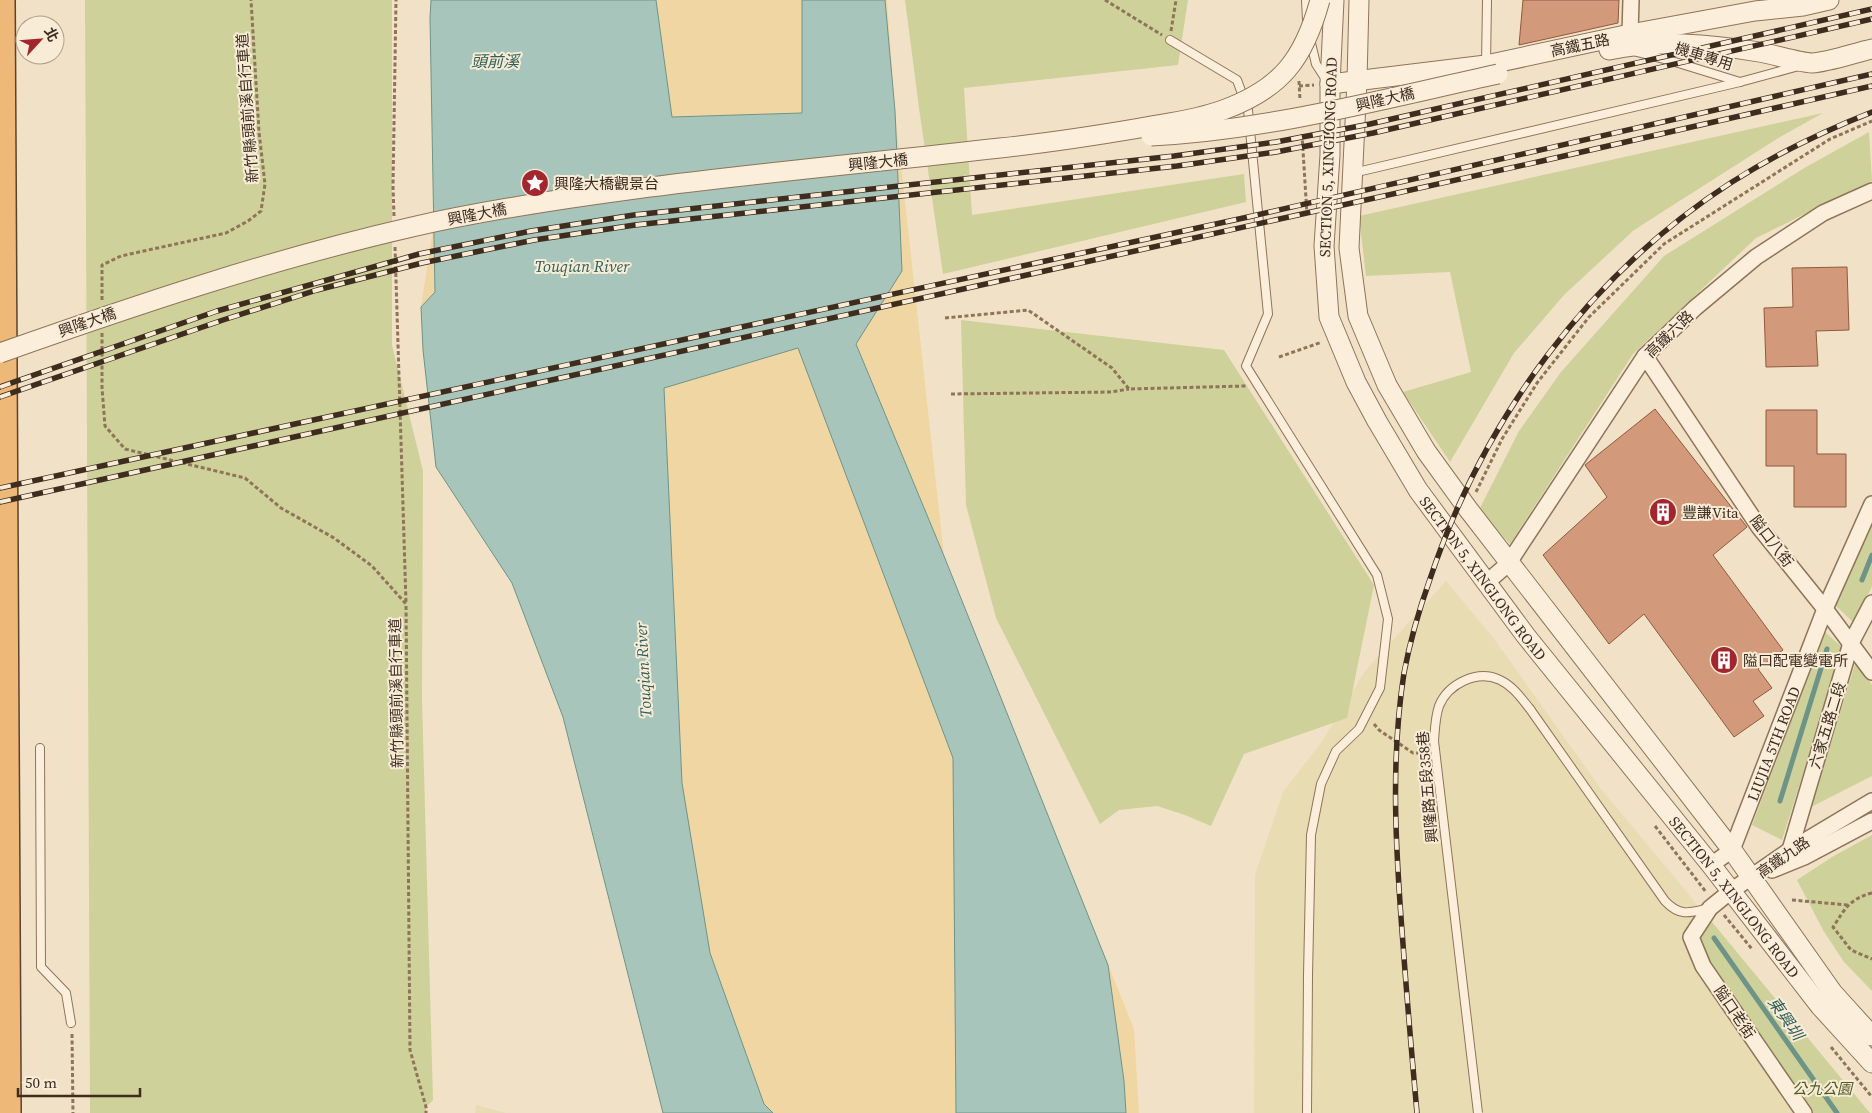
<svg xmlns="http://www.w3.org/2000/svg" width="1872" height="1113" font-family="'Source Serif 4','Noto Sans TC',serif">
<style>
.farmland{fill:#e8dcb3}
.green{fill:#ced199}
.sand{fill:#efd6a2}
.water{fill:#a8c5bb;stroke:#6e9488}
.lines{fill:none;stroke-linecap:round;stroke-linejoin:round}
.stream{stroke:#6e9488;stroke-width:5}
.building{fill:#d2997a;stroke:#90593e}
.service-casing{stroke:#8f735a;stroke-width:10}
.minor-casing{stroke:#8f735a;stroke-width:18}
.tertiary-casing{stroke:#8f735a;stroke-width:21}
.trunk-casing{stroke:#5d412e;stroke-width:28}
.path{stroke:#8f735a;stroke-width:3;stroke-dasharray:4 2.5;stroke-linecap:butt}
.service{stroke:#fbefdb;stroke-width:8}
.minor{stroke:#fbefdb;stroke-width:15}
.tertiary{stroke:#fbefdb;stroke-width:19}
.trunk{stroke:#eeb878;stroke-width:25}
.rail-casing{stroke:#3e2c1f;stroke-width:5.5}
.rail{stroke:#f8ecd7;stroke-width:4;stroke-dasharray:11;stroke-linecap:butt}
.service-bridge-casing{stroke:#8f735a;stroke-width:10;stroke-linecap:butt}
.tertiary-bridge-casing{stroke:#8f735a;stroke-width:21;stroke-linecap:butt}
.service-bridge{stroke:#fbefdb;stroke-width:8}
.tertiary-bridge{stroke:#fbefdb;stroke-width:19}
.labels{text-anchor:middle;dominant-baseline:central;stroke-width:4;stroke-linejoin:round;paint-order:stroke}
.street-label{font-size:15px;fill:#3e2c1f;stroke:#f8ecd7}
.poi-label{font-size:15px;fill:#3e2c1f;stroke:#f8ecd7;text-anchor:start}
.park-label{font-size:15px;font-style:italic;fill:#515c24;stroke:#f8ecd7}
.water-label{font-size:16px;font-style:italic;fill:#2d5f58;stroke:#f8ecd7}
</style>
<rect width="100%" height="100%" fill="#f1e2c7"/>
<g class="farmland">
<polygon points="1446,581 1495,640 1601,789 1682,886 1858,1113 1254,1113 1255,875 1283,792 1321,743 1365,671"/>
<polygon points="476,1105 506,1113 475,1113"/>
</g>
<g class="green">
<polygon points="85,0 392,0 392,345 423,471 422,699 433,1100 426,1107 426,1113 90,1113"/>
<polygon points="905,0 1188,0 1178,65 964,88 972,215 1244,174 1246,202 943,274 919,108"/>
<polygon points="1823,113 1780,137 1634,230 1564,295 1514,353 1450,462 1403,392 1471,372 1450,272 1366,276 1359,216"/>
<polygon points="1869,132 1872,181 1756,238 1633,354 1510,544 1479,510 1519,431 1561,372 1664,256 1806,167"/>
<polygon points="961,320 1224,350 1374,585 1347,718 1244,754 1211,826 1185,815 1157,806 1119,810 1100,824 996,618 966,505"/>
<polygon points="1872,525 1872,586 1855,624 1835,605"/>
<polygon points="1825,632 1843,648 1782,840 1752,825"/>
<polygon points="1856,661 1872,685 1872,776 1811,807"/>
<polygon points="1872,835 1872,991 1844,962 1823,930 1797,880 1832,857"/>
<polygon points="1712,922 1870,1113 1813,1113 1709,965 1698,937"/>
</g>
<polygon class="sand" points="431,0 887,0 895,111 944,556 1134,1029 1139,1113 663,1113 563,717 512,583 436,467 423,350 421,307 434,222 430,18"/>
<polygon class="water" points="431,0 656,0 672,117 802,113 802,0 885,0 895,111 902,271 856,344 944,556 1108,965 1124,1081 1126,1113 956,1113 953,758 798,348 664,388 682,783 710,953 764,1104 773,1113 663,1113 563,717 512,583 436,467 423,350 421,307 435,292 430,18"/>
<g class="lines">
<g class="stream">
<polyline points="1862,580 1872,555"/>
<polyline points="1780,801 1827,649"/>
<polyline points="1714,938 1837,1113"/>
</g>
</g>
<g class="building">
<polygon points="1523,0 1619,0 1618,23 1519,45"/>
<polygon points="1847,267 1849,330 1816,331 1818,366 1766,367 1764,308 1793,307 1792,268"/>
<polygon points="1655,409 1747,527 1713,555 1783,650 1758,669 1772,688 1753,701 1764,716 1734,737 1644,614 1609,644 1543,555 1607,497 1585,465"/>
<polygon points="1766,410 1817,410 1817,454 1846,454 1846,507 1794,507 1794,466 1766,466"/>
</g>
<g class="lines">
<g class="service-casing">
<g id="service">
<polyline points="1306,0 1307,20"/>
<polyline points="1310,39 1316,64 1327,81"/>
<polyline points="1170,40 1237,80 1248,110 1268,314 1246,366 1377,575 1388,619 1380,688 1359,729 1336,751 1321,784 1311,835 1308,975 1307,1113"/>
<polyline points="1637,52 1675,62 1740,82 1799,66"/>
<polyline points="1486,65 1487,0"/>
<polyline points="1353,173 1740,82"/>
<path d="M1530,709l135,192c15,16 25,12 44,7"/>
<polyline points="40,748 41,967 66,993 71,1023"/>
</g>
</g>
<g class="minor-casing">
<g id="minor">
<polyline points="1630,34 1631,0"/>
<polyline points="1645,356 1759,527 1825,609 1872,672"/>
<polyline points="1486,583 1508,564 1645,356 1695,308 1756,257 1823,213 1872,191"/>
<polyline points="1790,850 1851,643 1872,603"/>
<path id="s1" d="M1711,865l21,-15 93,-241 47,-105"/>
<polyline points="1772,870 1804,857 1872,821"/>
<polyline points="1804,1113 1703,966 1691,937 1710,908 1731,891 1790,850 1872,801"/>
</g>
</g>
<g class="tertiary-casing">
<g id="tertiary">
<path id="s2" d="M1334,0l-4,84v71l-6,91 5,71 27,65 21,39 41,69 108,146 185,229 109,141 52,57"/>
<polyline points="1359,0 1357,81 1349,248 1358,316 1387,385 1426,451 1468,509 1732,850 1833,993 1872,1036"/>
<path d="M1609,50c49,-11 101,-6 150,2 13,2 42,11 53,11 17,-1 42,-10 60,-14"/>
<polyline points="1330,84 1486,65 1630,34 1755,11 1803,6 1829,0"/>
</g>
</g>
<g class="trunk-casing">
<polyline id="trunk" points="2,0 8,1113"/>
</g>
<g class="path">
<polyline points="1105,0 1162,35"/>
<polyline points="1171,31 1176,0"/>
<polyline points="1299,81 1300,100"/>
<polyline points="1299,86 1314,85"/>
<polyline points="1302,134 1307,215"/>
<polyline points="394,216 393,186 396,0"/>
<polyline points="395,247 406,603"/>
<polyline points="102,300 102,265 121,256 226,233 248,221 261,211 265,184 259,132 251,0"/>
<polyline points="945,318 1028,310 1112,368 1129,389 1246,386"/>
<polyline points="102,333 102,388 105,426 125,449 245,478 281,508 334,538 372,566 406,604 410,1050 426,1107 426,1113"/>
<polyline points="1279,357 1322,342"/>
<polyline points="951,394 1111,392 1129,389"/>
<polyline points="1476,492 1502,439 1537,383 1589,317 1664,244 1830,139 1872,121"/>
<polyline points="1374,724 1379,730 1413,753 1425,753"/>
<polyline points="1655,826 1706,892"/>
<path d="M1872,893c-23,6 -27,16 -39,34l18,23 21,9"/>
<polyline points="1792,900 1848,905"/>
<polyline points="1724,915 1752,949"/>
<polyline points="72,1034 73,1113"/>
<polyline points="1831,1047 1872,1097"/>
</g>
<use href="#service" class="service"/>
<use href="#minor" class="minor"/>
<use href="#tertiary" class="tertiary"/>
<use href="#trunk" class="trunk"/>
<g class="rail-casing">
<g id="rail">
<polyline points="0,387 217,311 419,254 531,231 634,215 1174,156 1276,142 1370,124 1872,9"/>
<polyline points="0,397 223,320 317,290 422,263 534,240 635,225 1177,166 1276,152 1373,133 1872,19"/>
<polyline points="0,488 1248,217 1872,74"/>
<polyline points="0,502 1542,161 1872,86"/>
<path d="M1417,1113c-5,-56 -10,-113 -14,-169 -7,-90 -13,-182 1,-271 6,-32 15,-63 26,-94 53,-159 159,-305 302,-397 44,-28 92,-51 140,-70"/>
</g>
</g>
<use href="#rail" class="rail"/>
<g class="service-bridge-casing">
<path id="service-bridge" d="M1478,1113l-44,-372c1,-12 1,-23 5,-35 9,-22 38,-37 61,-26 13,6 21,18 30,29"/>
</g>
<g class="tertiary-bridge-casing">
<g id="tertiary-bridge">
<path d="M1151,136c118,-6 232,-37 347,-62"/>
<path d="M0,353c136,-48 272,-94 412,-126 73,-17 148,-28 223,-38 121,-16 243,-27 365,-41 47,-5 93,-12 140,-20 27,-5 56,-8 83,-18 58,-21 81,-51 97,-110"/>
</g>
</g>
<use href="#service-bridge" class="service-bridge"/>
<use href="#tertiary-bridge" class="tertiary-bridge"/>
</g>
<defs>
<g id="sight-disc" transform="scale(1.4375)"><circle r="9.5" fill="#a2262e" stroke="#f8ecd7"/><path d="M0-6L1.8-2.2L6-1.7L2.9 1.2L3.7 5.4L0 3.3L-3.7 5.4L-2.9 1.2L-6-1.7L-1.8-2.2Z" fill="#fff"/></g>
<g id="building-disc" transform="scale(1.4375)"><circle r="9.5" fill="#a2262e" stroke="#f8ecd7"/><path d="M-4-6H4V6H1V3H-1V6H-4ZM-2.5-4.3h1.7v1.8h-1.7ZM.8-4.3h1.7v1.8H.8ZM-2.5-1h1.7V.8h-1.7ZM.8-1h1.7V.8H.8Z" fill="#fff"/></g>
</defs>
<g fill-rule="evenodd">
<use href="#sight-disc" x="535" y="183"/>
<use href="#building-disc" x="1663" y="512"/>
<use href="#building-disc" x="1724" y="660"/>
</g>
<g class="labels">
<g class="street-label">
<text transform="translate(1580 45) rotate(-12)">高鐵五路</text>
<text transform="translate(1704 56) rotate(17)">機車專用</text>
<text transform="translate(1385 99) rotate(-13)">興隆大橋</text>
<text transform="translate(247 108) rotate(-94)">新竹縣頭前溪自行車道</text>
<text transform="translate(1328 157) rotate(-88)">SECTION 5, XINGLONG ROAD</text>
<text transform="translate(878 162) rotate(-6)">興隆大橋</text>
<text transform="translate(477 214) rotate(-11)">興隆大橋</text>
<text transform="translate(87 322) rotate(-19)">興隆大橋</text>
<text transform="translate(1669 334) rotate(-44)">高鐵六路</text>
<text transform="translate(1772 541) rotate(53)">隘口八街</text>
<text stroke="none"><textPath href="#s2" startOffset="622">SECTION 5, XINGLONG ROAD</textPath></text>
<text transform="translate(396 693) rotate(-91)">新竹縣頭前溪自行車道</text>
<text transform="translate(1827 725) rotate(-73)">六家五路二段</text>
<text stroke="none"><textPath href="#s1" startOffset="140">LIUJIA 5TH ROAD</textPath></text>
<text transform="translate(1427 787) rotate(-95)">興隆路五段358巷</text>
<text transform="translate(1783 857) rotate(-35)">高鐵九路</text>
<text stroke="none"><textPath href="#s2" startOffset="1028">SECTION 5, XINGLONG ROAD</textPath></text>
<text transform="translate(1735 1012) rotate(56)">隘口老街</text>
</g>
<g class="poi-label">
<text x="554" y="183">興隆大橋觀景台</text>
<text x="1682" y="512">豐謙Vita</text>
<text x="1743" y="660">隘口配電變電所</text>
</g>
<g class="park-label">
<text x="1822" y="1088">公九公園</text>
</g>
<g class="water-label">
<text x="495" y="61">頭前溪</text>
<text x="582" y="266">Touqian River</text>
<text transform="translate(643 670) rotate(-93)">Touqian River</text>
<text transform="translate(1786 1018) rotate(55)">東興圳</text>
</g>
</g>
<g transform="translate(40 40) rotate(64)"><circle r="24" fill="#f8ecd7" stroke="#ae9f8d"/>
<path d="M0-4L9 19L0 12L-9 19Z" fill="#a2262e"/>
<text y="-8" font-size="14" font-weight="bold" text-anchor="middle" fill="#3e2c1f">北</text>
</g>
<path d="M18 1088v8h122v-8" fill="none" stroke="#3e2c1f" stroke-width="2.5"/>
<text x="25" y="1088" font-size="15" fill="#3e2c1f" stroke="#f8ecd7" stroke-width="4" paint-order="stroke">50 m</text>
</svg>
